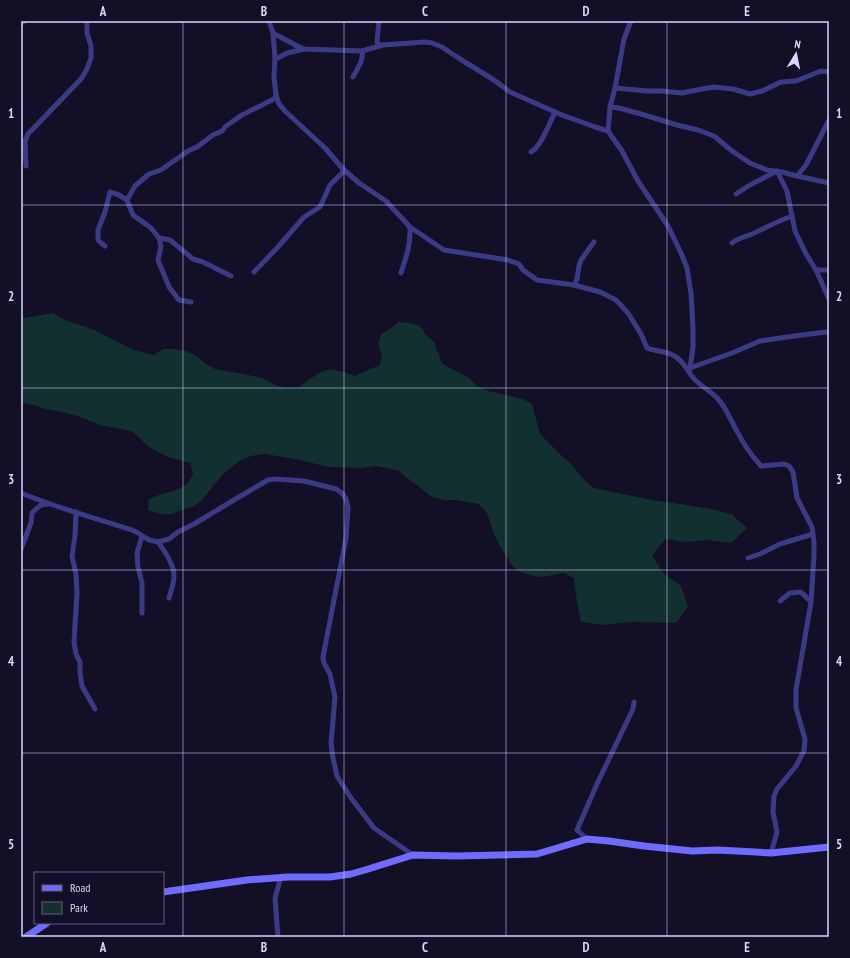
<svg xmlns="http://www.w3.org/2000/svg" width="850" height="958" font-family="'PT Sans Narrow',sans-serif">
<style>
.green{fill:#12302f}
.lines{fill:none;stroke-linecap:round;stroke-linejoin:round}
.street{stroke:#3d3a85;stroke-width:5}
.secondary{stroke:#6f6bff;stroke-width:7}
.grid{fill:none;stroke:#d9d4ff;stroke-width:1;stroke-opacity:0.55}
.neatline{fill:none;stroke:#d9d4ff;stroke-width:1.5}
.grid-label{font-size:13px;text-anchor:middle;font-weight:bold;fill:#d9d4ff}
</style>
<rect width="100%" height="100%" fill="#130f26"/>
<polygon class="green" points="53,313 63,319 94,330 134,350 154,355 163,349 174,349 186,351 198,357 206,364 215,369 259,377 269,381 278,386 288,388 299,387 320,372 331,369 344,372 355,376 380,365 382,354 378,344 381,334 390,329 398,322 410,323 420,326 426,335 434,342 442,363 451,369 461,373 469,378 477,386 488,391 523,399 532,404 540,434 562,456 570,463 585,481 594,488 647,499 712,509 731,514 747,528 731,543 707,540 686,542 665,539 652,556 664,574 681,586 688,607 676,623 630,622 602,625 581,622 577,602 574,578 564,573 542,577 529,575 518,571 511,564 499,544 494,534 487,513 479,504 455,500 444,500 432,497 397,470 375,466 362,468 328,467 300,460 265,454 251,456 241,460 223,474 202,500 194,506 171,514 160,514 148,510 149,499 159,495 179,489 188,483 193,474 190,463 168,457 158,452 149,447 132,431 100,425 78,416 67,413 45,409 34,405 21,403 21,316 24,318"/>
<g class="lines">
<g class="street">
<path d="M269,21l4,12 2,25 -1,20 2,17 3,9 6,7 40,37 18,21 16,14 27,18 24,26 34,23 64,10 11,4 4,6 14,10 37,5 26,7 16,8 12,13 13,21 6,14c4,2 8,2 12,3 15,2 22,8 30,21l1,-4 42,-15 28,-12 27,-4 39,-5 3,1"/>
<polyline points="379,21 377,42 379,45 383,45"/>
<polyline points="21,23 25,21"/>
<polyline points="273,33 297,46 305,49 362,51 383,45 425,42 432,43 442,47 460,59 494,80 510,92 562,115 595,127 608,131 622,151 638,181 668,226 681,253 687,268 691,293 693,328 693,347 690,368"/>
<polyline points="275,58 278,58 287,53 304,49"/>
<path d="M353,77c4,-8 11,-17 9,-26"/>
<polyline points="615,88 648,91 662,91 682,93 702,89 714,87 733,89 750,94 762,91 781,82 796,81 821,71 829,72"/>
<polyline points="610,107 619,108 641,114 677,125 698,130 714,136 732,151 750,163 767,170 782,172 797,176 806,165 829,120"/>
<polyline points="608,131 610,107 615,88 624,39 631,21"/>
<path d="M531,152c10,-5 19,-30 24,-40"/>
<polyline points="26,166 25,141 28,134 81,79 87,69 91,58 91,46 87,33 87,21"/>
<polyline points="797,176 829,183"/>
<polyline points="736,194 750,185 777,171 787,191 795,231 806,254 816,270 829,299"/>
<polyline points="159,238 170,240 193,259 203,262 231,276"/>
<path d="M732,243c6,-5 13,-6 20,-9 13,-6 26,-13 40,-18"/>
<polyline points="105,246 100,242 98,240 98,230 105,212 110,192 117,194 127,200"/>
<polyline points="816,270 829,270"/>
<polyline points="254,272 278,247 304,217 320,207 330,185 342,173 343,169"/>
<path d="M401,273c5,-15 10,-30 9,-46"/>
<polyline points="574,285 577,279 579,266 581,260 594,242"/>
<polyline points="191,302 179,300 169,287 158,260 161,246 159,238 151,228 133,215 128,203 127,200 135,186 149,174 161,170 188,151 197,147 213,135 222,131 226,126 242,115 272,100 275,98 276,95"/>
<path d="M689,372c6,12 20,17 29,27 9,10 13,22 20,34 6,12 14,23 23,33l23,-2 5,2 4,6 4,26 15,29 2,15v14l-3,46 -15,88v18l9,31 -1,12 -8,15 -19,23 -3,7 -1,16 4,20 -6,21"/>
<path d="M21,493c36,15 74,25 111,37l6,3 11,7 9,2 11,-3 9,-7 16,-8 45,-27 29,-17 7,-1 29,2 32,8 6,4 4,6 2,9 -2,30 -23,119 1,6 6,11 5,23 -4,46 2,15 4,18 14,22 23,30 39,27"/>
<polyline points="76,512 75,536 72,556 76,574 77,593 74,642 76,654 80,662 80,673 82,686 95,709"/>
<path d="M158,542c6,8 16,23 16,34 0,7 -3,15 -5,22"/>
<polyline points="21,549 31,523 32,513 36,509 41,505 48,504"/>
<polyline points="748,558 760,554 780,544 813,534"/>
<polyline points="780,601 790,593 801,592 811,602"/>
<polyline points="142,613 142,583 138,567 137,553 142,536"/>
<polyline points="587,839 577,830 597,784 633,709 634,702"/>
<polyline points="278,937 275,898 281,877"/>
</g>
<g class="secondary">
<polyline points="163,892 247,880 288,877 330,877 351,874 365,870 413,855 457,856 537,854 587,839 609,841 644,846 692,851 718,850 771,853 829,847"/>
<polyline points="26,937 47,923"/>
</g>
</g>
<path class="grid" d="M183,21v916M344,21v916M506,21v916M667,21v916M21,205h808M21,388h808M21,570h808M21,753h808"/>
<rect width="850" height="958" fill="none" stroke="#130f26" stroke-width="44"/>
<rect x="34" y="872" width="130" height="52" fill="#130f26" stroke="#625e7d"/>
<rect x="42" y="885" width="20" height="6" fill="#6f6bff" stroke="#625e7d"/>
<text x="70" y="892" font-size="12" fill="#d9d4ff">Road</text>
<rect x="42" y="902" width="20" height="12" fill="#12302f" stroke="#625e7d"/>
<text x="70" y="912" font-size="12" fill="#d9d4ff">Park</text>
<g transform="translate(796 54) rotate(10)" stroke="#130f26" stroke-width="3" paint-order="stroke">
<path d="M0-3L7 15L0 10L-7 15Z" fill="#d9d4ff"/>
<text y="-6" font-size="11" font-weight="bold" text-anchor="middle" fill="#d9d4ff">N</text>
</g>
<rect x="22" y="22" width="806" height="914" class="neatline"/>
<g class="grid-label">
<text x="103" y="16">A</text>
<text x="264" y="16">B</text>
<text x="425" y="16">C</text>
<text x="586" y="16">D</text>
<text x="747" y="16">E</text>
<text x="11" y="118">1</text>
<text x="839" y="118">1</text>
<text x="11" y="301">2</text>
<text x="839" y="301">2</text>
<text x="11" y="484">3</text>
<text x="839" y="484">3</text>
<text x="11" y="666">4</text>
<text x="839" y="666">4</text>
<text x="11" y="849">5</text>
<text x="839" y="849">5</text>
<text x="103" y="952">A</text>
<text x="264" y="952">B</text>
<text x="425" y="952">C</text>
<text x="586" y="952">D</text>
<text x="747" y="952">E</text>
</g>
</svg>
